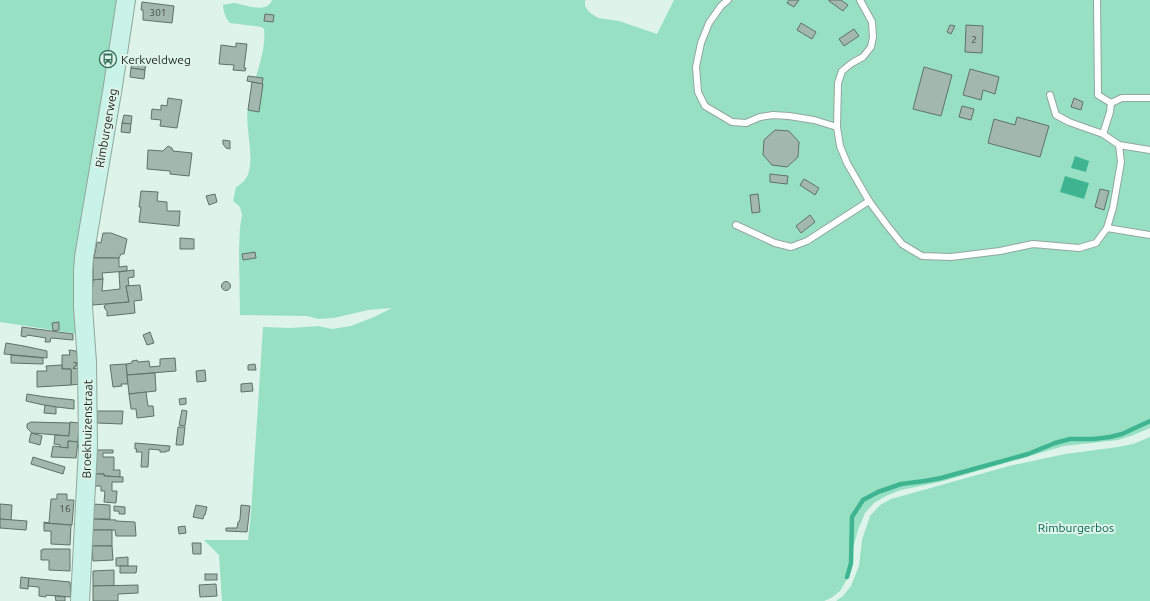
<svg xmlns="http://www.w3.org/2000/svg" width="1150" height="601" font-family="Ubuntu,sans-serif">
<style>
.green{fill:#98e0c4}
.water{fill:#3eb590}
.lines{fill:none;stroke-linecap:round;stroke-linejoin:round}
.stream{stroke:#3eb590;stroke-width:4.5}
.building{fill:#a2b7ae;stroke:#5f726a}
.lane-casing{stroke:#92a69e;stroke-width:8}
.secondary-casing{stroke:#92a69e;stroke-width:20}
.lane{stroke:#fff;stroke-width:6}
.secondary{stroke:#c9f3e6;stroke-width:18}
.labels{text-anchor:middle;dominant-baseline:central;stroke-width:4;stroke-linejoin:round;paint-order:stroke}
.number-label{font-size:10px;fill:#404c47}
.poi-label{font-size:12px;fill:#202825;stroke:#def4eb;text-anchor:start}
.street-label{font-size:12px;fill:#202825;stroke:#def4eb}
.park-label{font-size:12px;fill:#01644b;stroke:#def4eb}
</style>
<rect width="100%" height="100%" fill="#def4eb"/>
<g class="green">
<polygon points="0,0 119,0 78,334 0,322"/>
<path d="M272,0h313v6l4,6 9,6 21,3 38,13 17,-34h476v428l-19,8 -13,4 -54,6 -124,36 -39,8 -15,6 -12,7 -9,10 -7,17 -5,18v16l-4,12 -9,15 -9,7 -7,3h-602l-3,-46 -15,-15h44l3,-27 12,-186 28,1 27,-2 14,3 19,-3 23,-9 18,-9 -24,2 -34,8 -16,1 -11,-3 -67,-1 -1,-63 1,-25 2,-12 -2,-8 -7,-6 3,-14c9,-5 13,-11 14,-22 2,-19 -5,-39 -2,-58 4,-24 19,-54 16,-78l-3,-2 -31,-4c-4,-4 -7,-12 -7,-18 4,-1 8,-2 12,-2 11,2 32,11 37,-3z"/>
<polygon points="1150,437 1150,601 836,601 843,596 851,586 859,566 862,540 870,516 880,505 891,499 1009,466 1065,454 1118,447 1133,444"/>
</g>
<g class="water">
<polygon points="1075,156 1089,161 1086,172 1071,168"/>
<polygon points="1065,176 1089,183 1084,199 1060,192"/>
</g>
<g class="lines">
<polyline class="stream" points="847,577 851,563 852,517 863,500 878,492 901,484 925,481 941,478 1028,454 1055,443 1070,439 1094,439 1110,437 1122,434 1150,421"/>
</g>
<g class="building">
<polygon points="789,0 799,0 794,7 787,3"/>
<polygon points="829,0 841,0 848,5 843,11 829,1"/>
<polygon points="142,2 174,6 172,23 143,20 143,10 141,10"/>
<polygon points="265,14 274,15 273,22 264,21"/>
<polygon points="801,23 816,32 812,39 797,30"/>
<polygon points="950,25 955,26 951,34 947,32"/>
<polygon points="966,25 983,26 982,53 965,52"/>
<polygon points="854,29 859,36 844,46 839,39"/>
<polygon points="236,43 247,44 244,68 246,68 245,71 233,70 234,65 219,64 221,45 236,47"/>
<polygon points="133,60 146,62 145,70 131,68"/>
<polygon points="924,67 952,75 941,116 913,109"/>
<polygon points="131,68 145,70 144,79 130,77"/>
<polygon points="970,69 999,77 995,94 983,90 981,100 963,95"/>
<polygon points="248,76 263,78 262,84 247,81"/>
<polygon points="252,82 263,84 259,112 248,110"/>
<polygon points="168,98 182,100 177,128 160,126 161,120 151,119 152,109 161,110 161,105 167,106"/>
<polygon points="1074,98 1083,102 1081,110 1071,107"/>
<polygon points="962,106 974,109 971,120 959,117"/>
<polygon points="124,115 132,116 131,124 122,123"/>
<polygon points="1017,117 1049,126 1040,157 988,143 994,119 1015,125"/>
<polygon points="122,123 131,124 130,133 121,132"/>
<polygon points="775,130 789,131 799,142 798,157 787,167 772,165 763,155 764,140"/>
<polygon points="223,140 230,141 230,149 226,148 223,144"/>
<polygon points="168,146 172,148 173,151 192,153 189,176 170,174 170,171 147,169 148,150 163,151"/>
<polygon points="770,174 788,176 787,184 770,182"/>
<polygon points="804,179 819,188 815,195 800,185"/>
<polygon points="1100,189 1109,191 1104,210 1095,207"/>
<polygon points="141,191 158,192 157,201 167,202 167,211 180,211 179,226 139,222 141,207 139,207"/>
<polygon points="215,194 217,202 209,205 206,196"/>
<polygon points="758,194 760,212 752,213 750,195"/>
<polygon points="810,215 815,222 801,233 796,226"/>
<polygon points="103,233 111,233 127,239 124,254 121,254 119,258 94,258 97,242 101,243"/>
<polygon points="180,238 194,239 194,249 180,249"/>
<polygon points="255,252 256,258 243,260 242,254"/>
<polygon points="93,258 119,258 119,267 127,266 127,271 102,273 103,279 93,280"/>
<polygon points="134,270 134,277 128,278 129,286 126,286 129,302 93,305 92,294 93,280 103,279 102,291 120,289 119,272"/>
<circle cx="226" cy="286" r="4.5"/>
<polygon points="140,285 142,300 134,301 135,313 107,316 107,311 105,309 104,306 106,305 106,304 129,302 126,286"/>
<polygon points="59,322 59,330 53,331 52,323"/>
<polygon points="22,327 73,334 73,340 51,338 50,342 45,342 46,338 27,335 26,337 21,336"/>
<polygon points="150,332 154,343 147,345 143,335"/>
<polygon points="6,343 24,346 47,351 47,358 4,354"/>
<polygon points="69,350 76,351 77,356 81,356 80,384 71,385 71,369 62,369 62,355 70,355"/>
<polygon points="11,355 43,358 43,364 11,363"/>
<polygon points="175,358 176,371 127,375 126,364 132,363 132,361 137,360 138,362 149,361 150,367 160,366 160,359"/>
<polygon points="126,364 128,384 121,384 122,386 113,387 110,365"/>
<polygon points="255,364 256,370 248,370 248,365"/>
<polygon points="62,365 62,369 71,369 71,385 37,387 37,371 47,371 46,366"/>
<polygon points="205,370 206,381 197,382 196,371"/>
<polygon points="155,373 156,391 129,394 127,375"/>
<polygon points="252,383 253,391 241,392 241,384"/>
<polygon points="146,392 148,406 153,406 154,416 137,418 136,409 131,409 129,394"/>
<polygon points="27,394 46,397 74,400 74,409 48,406 26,401"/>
<polygon points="186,398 186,404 180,405 179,399"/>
<polygon points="45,405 56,407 56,414 44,413"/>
<polygon points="182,410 187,411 185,426 179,425"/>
<polygon points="97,411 123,411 122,424 97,423"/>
<polygon points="31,422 70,423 69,436 32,433 27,428 27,424"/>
<polygon points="70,422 79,423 78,442 68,441 68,448 60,448 60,445 54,444 55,435 69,436"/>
<polygon points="178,427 185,427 183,445 176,445"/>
<polygon points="31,433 42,436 40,445 29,442"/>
<polygon points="68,441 78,442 76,458 51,457 53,446 68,448"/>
<polygon points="135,443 170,446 169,451 166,451 166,452 160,452 160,450 149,449 148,467 141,467 142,452 136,452 137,449 135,449"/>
<polygon points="92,450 113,450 113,453 103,453 103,457 114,457 114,468 113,470 120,470 120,477 104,476 104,474 92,474"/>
<polygon points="33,457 65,467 63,474 31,464"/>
<polygon points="92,474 104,474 104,476 123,477 123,482 112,482 112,491 117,491 116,503 104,502 105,491 101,491 101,486 91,486"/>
<polygon points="57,494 67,494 67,500 74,500 72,525 44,523 44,522 49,523 51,499 57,499"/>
<polygon points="0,504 12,505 11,520 0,519"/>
<polygon points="92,504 110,505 110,519 92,519"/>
<polygon points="196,505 207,507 205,515 204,515 203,519 193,517"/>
<polygon points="241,505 250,506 247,532 226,531 226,528 237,528 238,522 239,522 240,519"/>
<polygon points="114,506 125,507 125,514 119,514 119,511 114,511"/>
<polygon points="0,519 27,521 26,530 0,528"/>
<polygon points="92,519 116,520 116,521 135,522 136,536 116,536 115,530 92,530"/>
<polygon points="44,523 71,525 70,545 51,544 51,531 44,531"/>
<polygon points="185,526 186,533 179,534 178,527"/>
<rect x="92" y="530" width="20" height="16"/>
<polygon points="192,543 201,543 201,554 193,554"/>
<polygon points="92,546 112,546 113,560 93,561"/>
<polygon points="43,549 70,549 70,571 49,570 49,560 41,560 41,550 43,550"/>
<polygon points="128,557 128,566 116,566 116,558"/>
<polygon points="120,566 137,566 136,573 120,573"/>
<polygon points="114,570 114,586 93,586 93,571"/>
<rect x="205" y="574" width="12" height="6"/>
<polygon points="21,577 29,578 28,589 20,588"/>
<polygon points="29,578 70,582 71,597 46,595 46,597 39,596 39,587 28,586"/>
<polygon points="216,584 217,596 200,597 199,585"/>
<polygon points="138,585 138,593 118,594 118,601 93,601 93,586"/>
<polygon points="55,596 65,597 65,601 56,601"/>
</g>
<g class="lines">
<g class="lane-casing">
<g id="lane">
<polyline points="728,0 721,6 709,23 701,43 696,67 698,92 705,106 732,122 746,123 760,117 773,115 789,116 814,120 837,127"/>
<polyline points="860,0 872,22 873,37 871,47 863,57 852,63 842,71 838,83 837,127 840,146 847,163 869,201 886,224 902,244 922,256 951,257 1000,251 1033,244 1079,248 1096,243 1107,228 1113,208 1121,162 1119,145 1103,134 1069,122 1056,115 1050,95"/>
<polyline points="1097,0 1098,95 1111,103 1110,112 1103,134"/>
<polyline points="1111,103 1122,98 1150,98"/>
<polyline points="1119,145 1150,150"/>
<polyline points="736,225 775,243 791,247 807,241 869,201"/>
<polyline points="1107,228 1150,235"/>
</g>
</g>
<g class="secondary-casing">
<polyline id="secondary" points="80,601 88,447 87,362 83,307 83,272 84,257 113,86 126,0"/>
</g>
<use href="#lane" class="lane"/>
<use href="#secondary" class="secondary"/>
</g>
<defs>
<g id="bus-ring" transform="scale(0.9)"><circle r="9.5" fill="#def4eb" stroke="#34715c" stroke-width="1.5"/><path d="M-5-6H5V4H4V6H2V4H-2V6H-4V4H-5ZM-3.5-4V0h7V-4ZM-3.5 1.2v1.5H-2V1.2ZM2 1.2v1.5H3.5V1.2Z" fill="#34715c"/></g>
</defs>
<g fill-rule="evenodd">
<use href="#bus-ring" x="108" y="59"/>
</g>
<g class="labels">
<g class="number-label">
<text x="158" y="12">301</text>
<text x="974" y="39">2</text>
<text x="75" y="365">2</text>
<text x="65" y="508">16</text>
</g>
<g class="poi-label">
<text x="121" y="59">Kerkveldweg</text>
</g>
<g class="street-label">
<text transform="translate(106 128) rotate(-80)">Rimburgerweg</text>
<text transform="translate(87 429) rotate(-89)">Broekhuizenstraat</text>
</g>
<g class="park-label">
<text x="1076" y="527">Rimburgerbos</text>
</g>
</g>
</svg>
